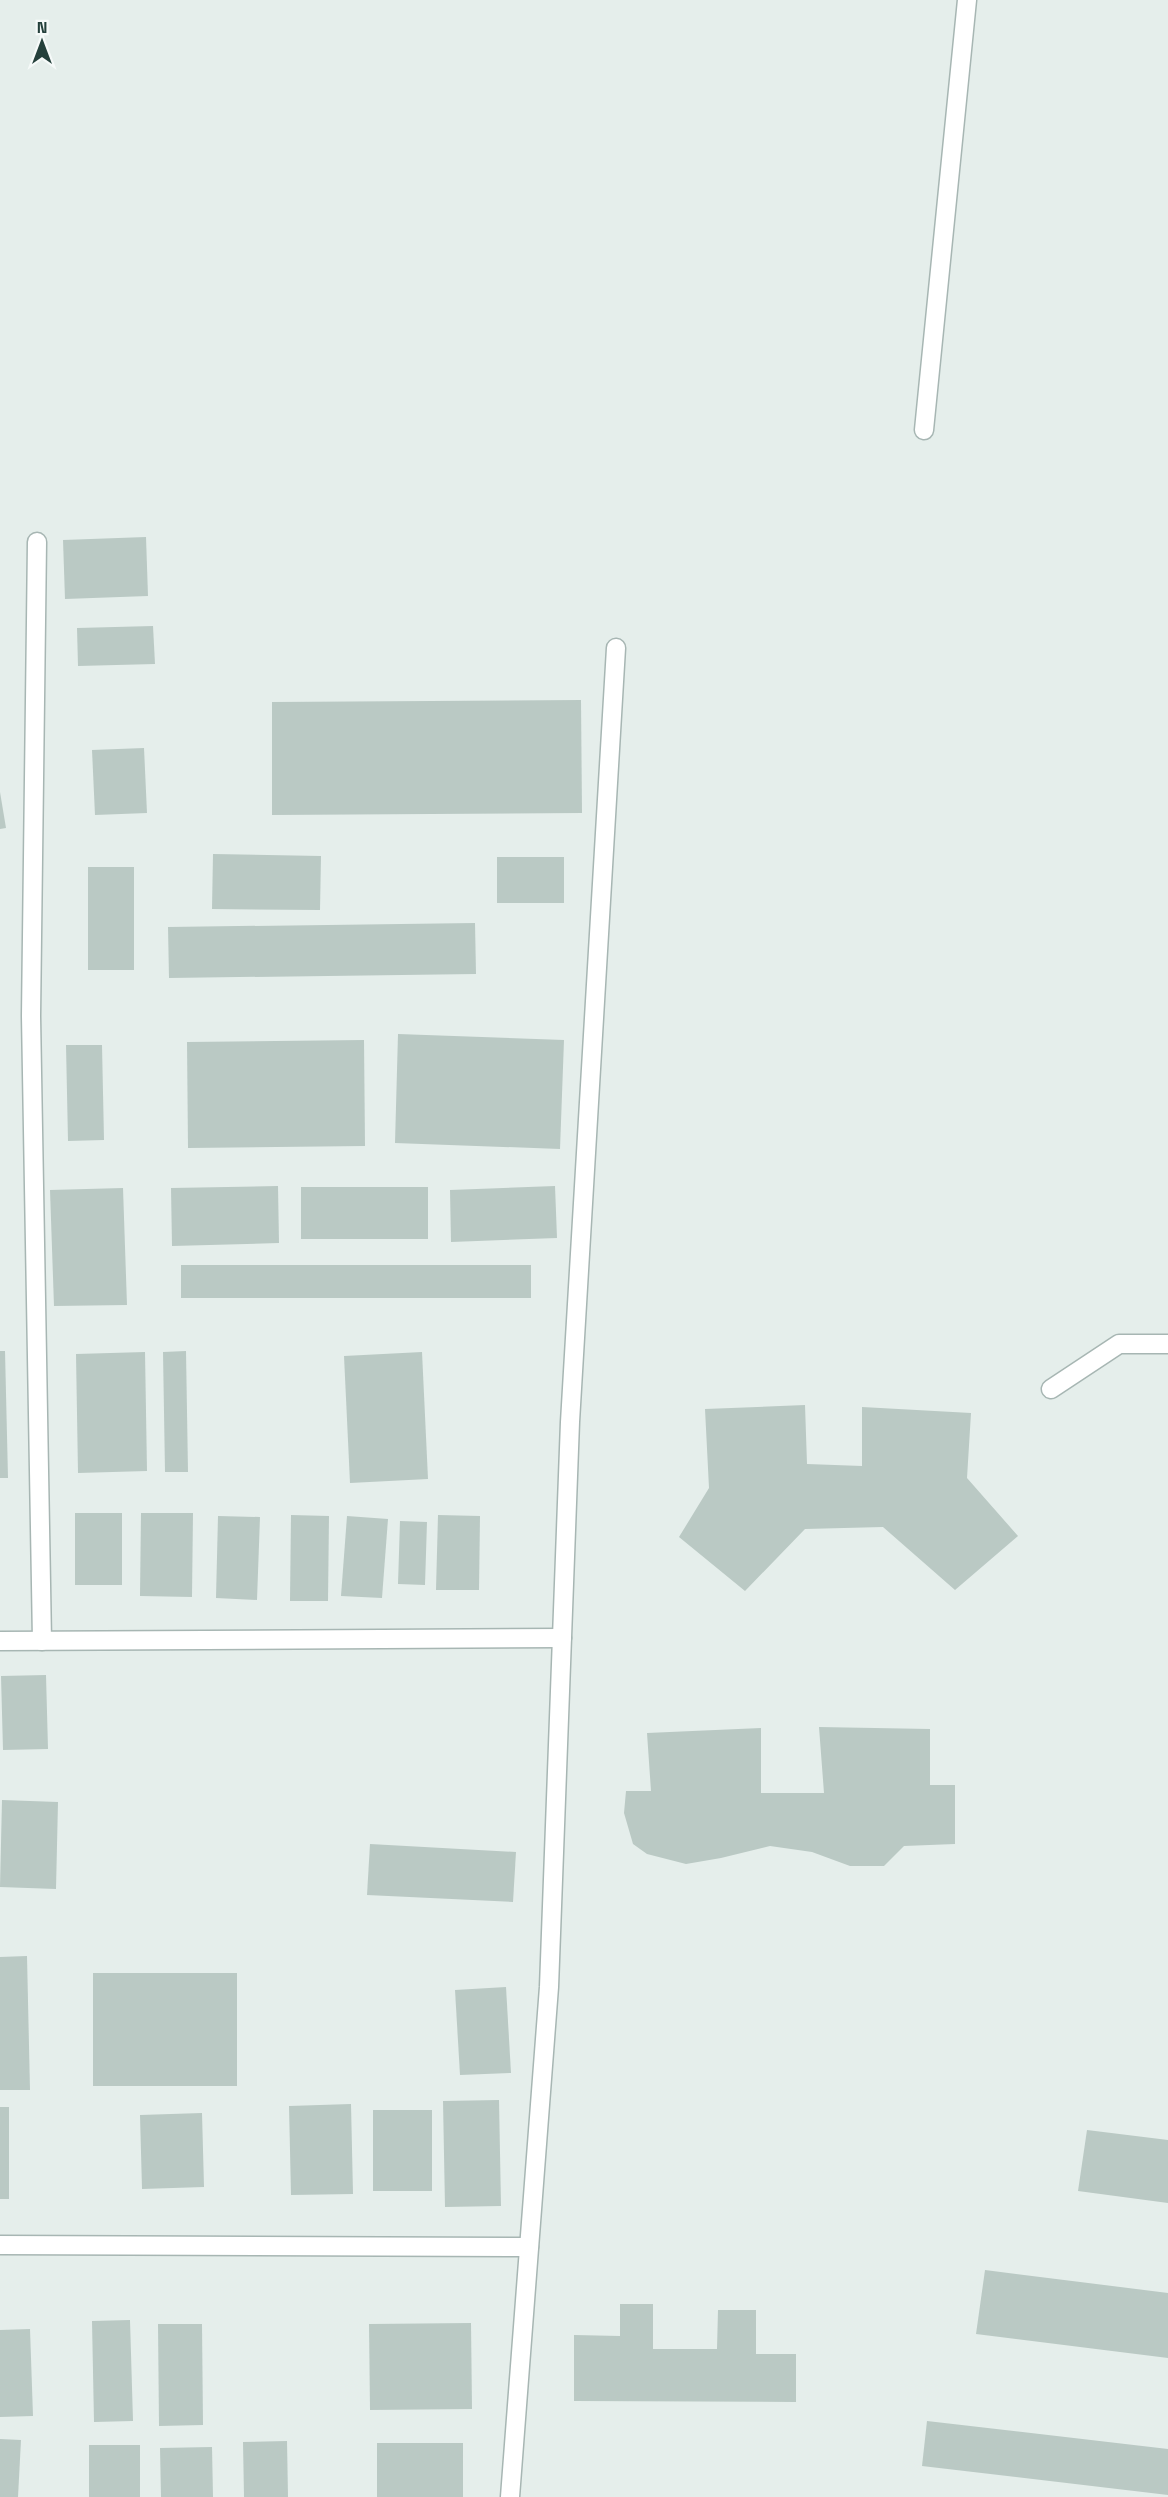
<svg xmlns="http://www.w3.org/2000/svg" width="1168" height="2497" font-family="'Space Grotesk',sans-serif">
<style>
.building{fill:#bac9c4}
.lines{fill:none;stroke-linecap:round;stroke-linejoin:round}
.minor-casing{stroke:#a7b6b3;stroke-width:21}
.minor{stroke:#fff;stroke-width:18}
</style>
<rect width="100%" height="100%" fill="#e5eeeb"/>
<g class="building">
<polygon points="146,537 148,596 65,599 63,540"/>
<polygon points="153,626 155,664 78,666 77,628"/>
<polygon points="581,700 582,813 272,815 272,702"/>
<polygon points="144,748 147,813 95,815 92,750"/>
<polygon points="0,792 6,828 0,829"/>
<polygon points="213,854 321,856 320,910 212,909"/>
<rect x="497" y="857" width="67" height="46"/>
<rect x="88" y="867" width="46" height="103"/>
<polygon points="475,923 476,974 169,978 168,927"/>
<polygon points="398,1034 564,1040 560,1149 395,1143"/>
<polygon points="364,1040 365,1146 188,1148 187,1042"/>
<polygon points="66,1045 102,1045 104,1140 68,1141"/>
<polygon points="278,1186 279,1243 172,1246 171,1188"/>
<polygon points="555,1186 557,1238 451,1242 450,1190"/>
<rect x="301" y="1187" width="127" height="52"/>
<polygon points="123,1188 127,1305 54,1306 50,1190"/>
<rect x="181" y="1265" width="350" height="33"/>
<polygon points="0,1351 5,1351 8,1478 0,1478"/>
<polygon points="186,1351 188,1472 165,1472 163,1352"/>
<polygon points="145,1352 147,1471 78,1473 76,1354"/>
<polygon points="422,1352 428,1479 350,1483 344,1356"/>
<polygon points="805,1405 807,1464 862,1466 862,1407 971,1413 967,1478 1018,1536 955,1590 883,1527 805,1529 745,1591 679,1537 709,1488 705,1409"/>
<rect x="75" y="1513" width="47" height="72"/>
<polygon points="141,1513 193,1513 192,1597 140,1596"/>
<polygon points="291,1515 329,1516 328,1601 290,1601"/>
<polygon points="438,1515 480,1516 479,1590 436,1590"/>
<polygon points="218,1516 260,1517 257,1600 216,1598"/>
<polygon points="347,1516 388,1519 382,1598 341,1596"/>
<polygon points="400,1521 427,1522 425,1585 398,1584"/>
<polygon points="46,1675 48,1749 3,1750 1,1676"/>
<polygon points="819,1727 930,1729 930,1785 955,1785 955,1844 904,1846 884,1866 850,1866 812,1852 770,1846 721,1858 686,1864 647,1854 633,1844 624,1813 626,1791 651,1791 647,1733 761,1728 761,1793 824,1793"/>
<polygon points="2,1800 58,1802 56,1889 0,1887"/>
<polygon points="370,1844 516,1852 513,1902 367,1895"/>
<polygon points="27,1956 30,2090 0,2090 0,1957"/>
<rect x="93" y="1973" width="144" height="113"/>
<polygon points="506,1987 511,2073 460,2075 455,1990"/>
<polygon points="499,2100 501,2206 445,2207 443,2101"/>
<polygon points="351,2104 353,2194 291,2195 289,2106"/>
<rect x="0" y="2107" width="9" height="92"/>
<rect x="373" y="2110" width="59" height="81"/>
<polygon points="202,2113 204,2187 142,2189 140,2115"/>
<polygon points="1087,2130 1168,2140 1168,2203 1078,2191"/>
<polygon points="985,2270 1168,2293 1168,2358 976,2334"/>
<polygon points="620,2304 653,2304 653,2349 717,2349 718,2310 756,2310 756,2354 796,2354 796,2402 574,2401 574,2335 620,2336"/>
<polygon points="130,2320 133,2421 94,2422 92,2321"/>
<polygon points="471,2323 472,2409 370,2410 369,2324"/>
<polygon points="158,2324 202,2324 203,2425 159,2426"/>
<polygon points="30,2329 33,2416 0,2417 0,2330"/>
<polygon points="927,2421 1168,2449 1168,2495 922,2466"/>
<polygon points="0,2439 21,2440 18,2497 0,2497"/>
<polygon points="287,2441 288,2497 244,2497 243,2442"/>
<rect x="377" y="2443" width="86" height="54"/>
<rect x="89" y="2445" width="51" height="52"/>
<polygon points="212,2447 213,2497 161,2497 160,2448"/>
</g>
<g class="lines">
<g class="minor-casing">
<g id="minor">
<polyline points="924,430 967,0"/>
<polyline points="37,542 31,1016 42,1641"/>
<polyline points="1051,1389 1119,1344 1168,1344"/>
<polyline points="0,1641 562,1638"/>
<polyline points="0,2245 529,2247"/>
<polyline points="510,2497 549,1987 570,1422 616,648"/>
</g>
</g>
<use href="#minor" class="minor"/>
</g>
<g transform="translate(42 42)" stroke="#f6faf9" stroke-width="4.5" paint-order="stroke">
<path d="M0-4.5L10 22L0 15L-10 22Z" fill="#24403b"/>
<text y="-9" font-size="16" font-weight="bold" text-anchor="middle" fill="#24403b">N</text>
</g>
</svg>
